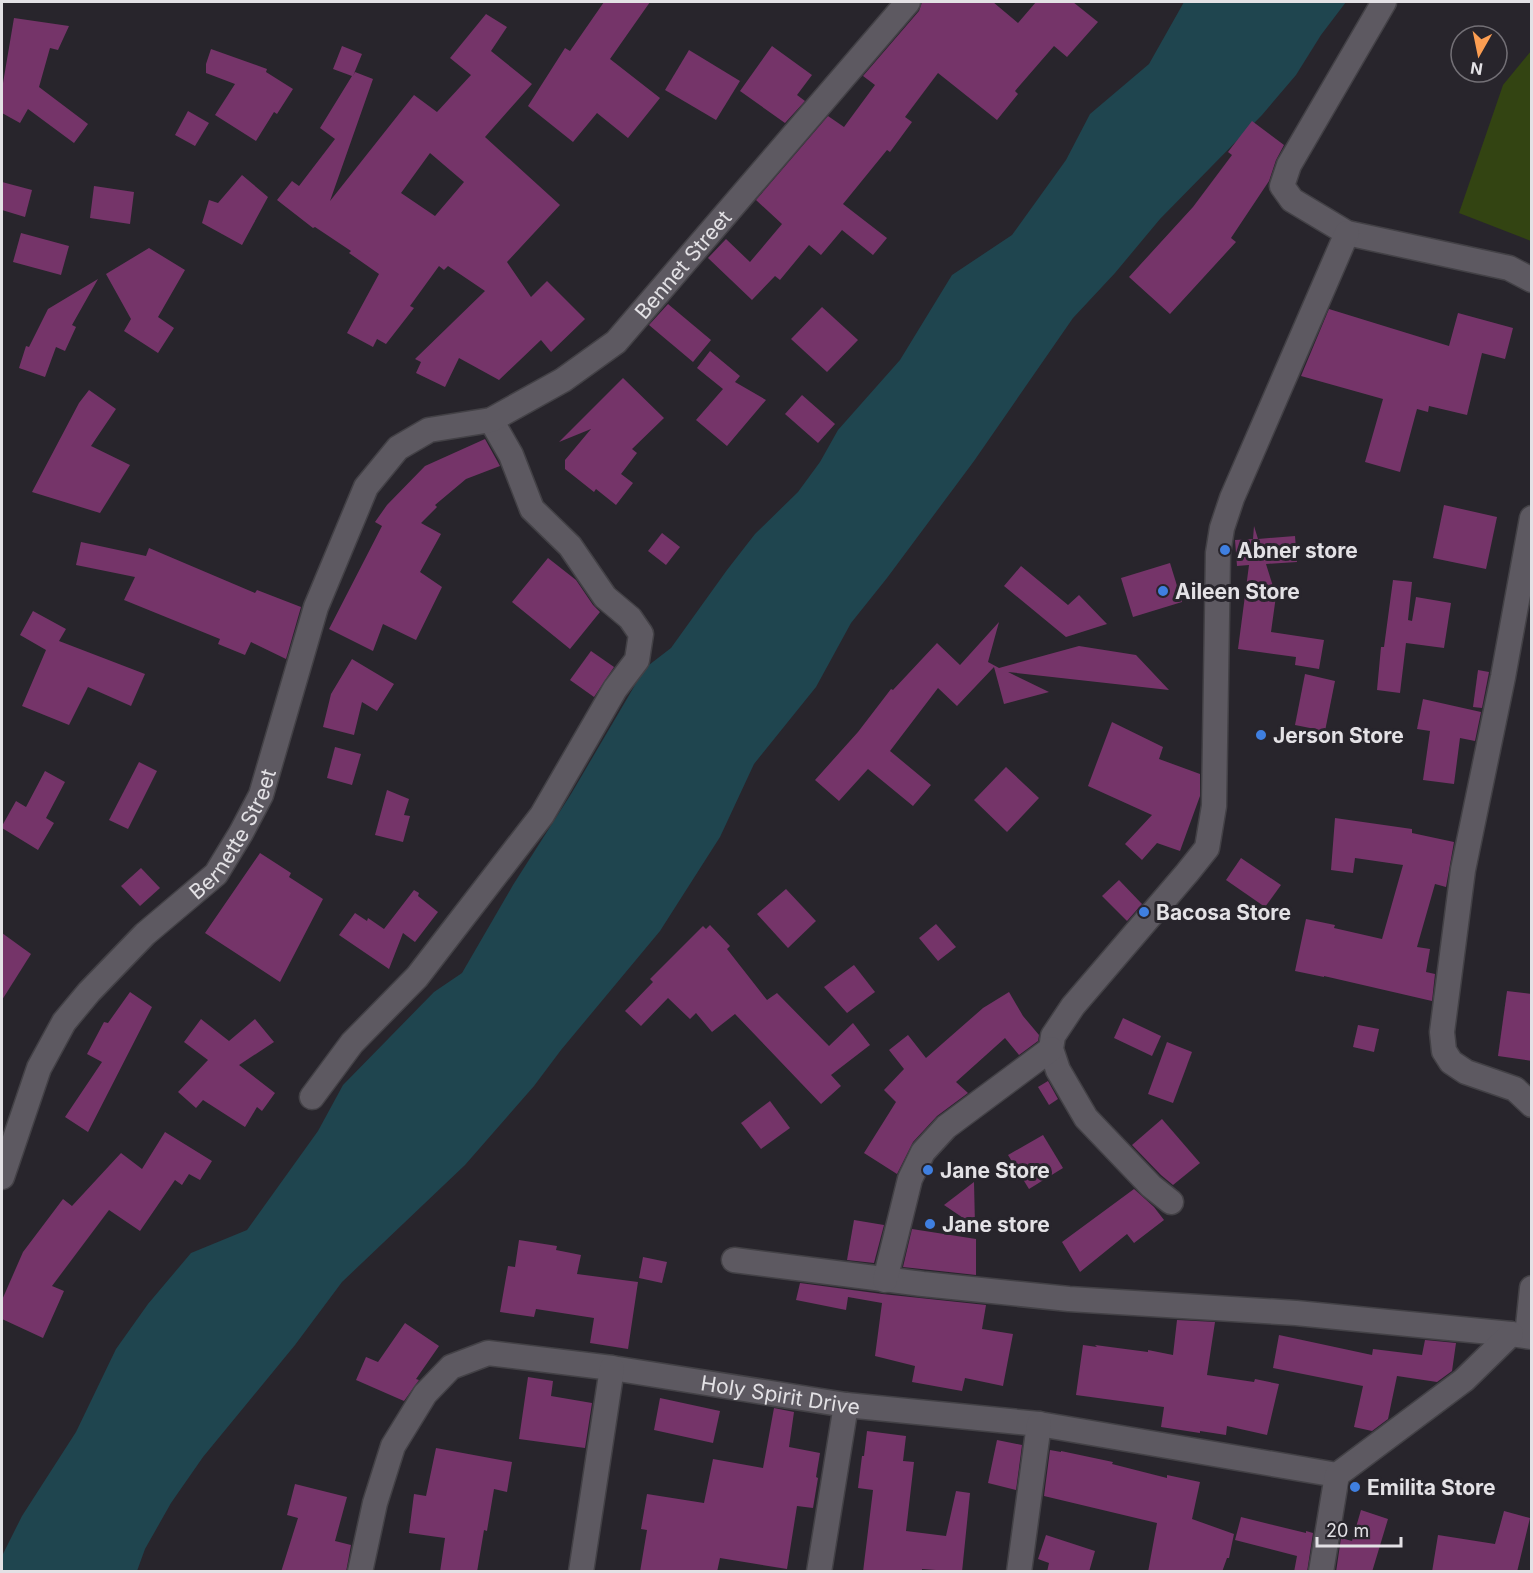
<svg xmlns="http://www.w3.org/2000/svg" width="1533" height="1573" font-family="Inter,sans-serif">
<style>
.green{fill:#334412}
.water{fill:#1f454f}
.building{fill:#753469;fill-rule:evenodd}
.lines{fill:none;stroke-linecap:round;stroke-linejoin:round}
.minor-casing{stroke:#434146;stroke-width:27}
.minor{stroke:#5d5961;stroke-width:24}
.shop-dot{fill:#3f7fe0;stroke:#28252c;stroke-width:2}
.labels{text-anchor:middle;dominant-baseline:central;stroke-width:6;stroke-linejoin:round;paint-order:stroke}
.street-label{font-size:21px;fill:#e3e1e5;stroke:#28252c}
.poi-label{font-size:21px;font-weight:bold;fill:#e3e1e5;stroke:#28252c;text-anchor:start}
</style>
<rect width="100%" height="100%" fill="#28252c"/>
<polygon class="green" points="1531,51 1531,241 1459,213 1503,85"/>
<polygon class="water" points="1184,2 1346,2 1321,35 1296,75 1262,115 1160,219 1115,273 1073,318 974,461 887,578 851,623 816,687 754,764 720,837 660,931 561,1050 534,1086 465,1165 342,1282 295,1345 203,1457 171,1503 145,1549 137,1571 2,1571 2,1556 22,1516 76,1432 116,1349 148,1304 191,1253 247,1230 318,1131 343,1085 434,992 462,973 513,885 571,794 645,668 671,648 727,570 755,534 798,492 820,462 838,430 900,360 952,275 1012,235 1066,160 1090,114 1149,64"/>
<g class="building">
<polygon points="604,2 650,2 610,59 660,98 628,138 597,113 573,142 528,106 565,48 570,51"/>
<polygon points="922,2 993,2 1018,23 1036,2 1073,2 1098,22 1067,57 1054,46 1015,91 1018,94 997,120 938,73 905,117 912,122 890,152 887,150 843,204 887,238 873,255 842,230 821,255 809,245 780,280 775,276 752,300 708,258 726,239 750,262 782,224 756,200 828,116 844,127 875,85 863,76 919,11"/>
<path d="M486,14l21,13 -16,24 41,33 -47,53 75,68 -53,57 24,35 16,-16 38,38 -34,33 -10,-12 -42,40 -40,-22 -14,29 -29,-14 5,-11 -6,-3 70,-68 -37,-25 -4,4 -5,-4 -29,40 4,2 -28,36 -9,-5 -4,8 -26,-14 32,-59 -30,-21 2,-2 -36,-24 -2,1 -36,-28 15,-19 7,5 36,-47 -15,-11 32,-52 -19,-7 9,-23 20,8 -9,22 2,-4 18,7 -43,122 84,-106 23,17 34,-37 -21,-17zM430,153l34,29 -29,34 -34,-23z"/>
<polygon points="14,18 69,26 58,50 50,48 39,87 88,124 74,143 28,109 20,123 2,113 2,89"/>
<polygon points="772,46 812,75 797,95 805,101 785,123 740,91"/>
<polygon points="211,49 267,69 266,72 293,89 277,114 274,112 256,141 215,115 235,84 206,73 206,64"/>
<polygon points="689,50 740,81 716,120 665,90"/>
<polygon points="188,111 209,123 195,146 175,135"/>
<polygon points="1252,121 1284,145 1276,160 1269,181 1231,238 1236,242 1170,314 1129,277 1193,207 1232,155 1228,152"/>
<polygon points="242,175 268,197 242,245 202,223 209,200 218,203"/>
<polygon points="2,182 32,190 25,217 2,210"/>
<polygon points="94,186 134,192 130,224 90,218"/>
<polygon points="21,233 69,246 61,275 13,262"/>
<polygon points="149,248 185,270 158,317 174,328 158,353 124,331 131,319 106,274"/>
<polygon points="98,279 72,325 76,327 65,351 56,347 45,377 19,368 26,346 29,347 48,309"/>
<polygon points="668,304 711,340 693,362 649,325"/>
<polygon points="822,307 858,340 827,372 791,339"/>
<polygon points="1329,309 1449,346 1458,313 1513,328 1505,359 1482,353 1467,415 1429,406 1428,412 1417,409 1400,472 1365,462 1383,399 1301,376"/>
<polygon points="710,351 740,376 735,382 766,400 727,446 696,420 723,389 697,368"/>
<polygon points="623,378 664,418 632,449 637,453 621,474 633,483 616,505 596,489 594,492 565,469 565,460 591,429 559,442"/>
<polygon points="89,390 116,409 91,446 130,465 100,513 32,492 79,403"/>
<polygon points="802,395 835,424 818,443 785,414"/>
<polygon points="485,439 500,466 466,479 435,505 437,507 421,523 441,534 420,572 442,587 416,640 383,624 373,651 329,629 382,526 375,522 387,505 425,466"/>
<polygon points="1444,505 1497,517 1486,569 1433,558"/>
<polygon points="1254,526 1258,539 1295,536 1297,562 1266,564 1276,596 1271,632 1324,640 1319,669 1295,665 1296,657 1238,649 1249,565 1237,566 1235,540 1253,539"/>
<polygon points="662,533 680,547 666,565 648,551"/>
<polygon points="81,542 146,556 149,548 255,593 257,590 301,607 286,659 251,642 245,655 218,644 220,639 124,600 135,577 76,565"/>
<polygon points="548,558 576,580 593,605 600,612 570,649 512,602"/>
<polygon points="1170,563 1182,602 1133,617 1121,578"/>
<polygon points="1021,566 1068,605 1079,595 1107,624 1066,637 1004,586"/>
<polygon points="1393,580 1412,582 1408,620 1412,621 1416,597 1451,603 1444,648 1406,643 1400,693 1377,690 1381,647 1384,647"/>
<polygon points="33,611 66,629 59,641 145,674 131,706 88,687 69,725 22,706 46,650 20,635"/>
<polygon points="999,622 988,662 999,668 1079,646 1136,655 1169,690 1008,672 1049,692 1004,704 994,667 957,706 938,688 890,751 931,785 913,806 868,769 839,801 815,780 858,732 891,689 893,690 937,643 960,665"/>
<polygon points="591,651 614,667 594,697 570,680"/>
<polygon points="352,659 394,684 377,711 362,702 354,735 323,727 331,694"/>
<polygon points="1478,670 1489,672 1482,708 1473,707"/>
<polygon points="1305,674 1335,681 1325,731 1295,725"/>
<polygon points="1423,699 1481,712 1475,741 1460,738 1454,784 1423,780 1430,731 1417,729"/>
<polygon points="1112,722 1163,747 1159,759 1200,774 1200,796 1180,851 1157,843 1142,860 1125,844 1152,815 1088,786"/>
<polygon points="335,747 361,754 352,785 327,778"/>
<polygon points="139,762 157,771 128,829 109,820"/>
<polygon points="1006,767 1039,798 1007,832 974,800"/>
<polygon points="45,771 65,782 46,818 54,823 38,850 2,828 2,826 16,801 26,807"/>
<polygon points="387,790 409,799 404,815 410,816 403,842 375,835"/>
<polygon points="1335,818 1412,829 1412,833 1454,842 1446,887 1435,884 1417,947 1430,949 1426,972 1435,974 1432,1001 1324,976 1324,977 1295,971 1306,919 1335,925 1334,928 1382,939 1403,865 1355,858 1353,873 1331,870"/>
<polygon points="260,853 291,873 289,877 323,899 280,982 205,933"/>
<polygon points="1241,858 1281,885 1265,907 1226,880"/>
<polygon points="141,868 160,888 140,906 121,886"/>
<polygon points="1119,880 1142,904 1127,921 1102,896"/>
<polygon points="786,889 816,921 788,948 757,914"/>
<polygon points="414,890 419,893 418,896 438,912 415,942 403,933 389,969 339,935 355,913 367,921 368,918 384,929"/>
<polygon points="936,924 956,947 938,961 919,938"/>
<polygon points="710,925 730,946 727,949 767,1000 777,993 829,1046 853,1023 870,1045 831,1075 841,1086 821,1104 735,1014 712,1032 696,1013 690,1019 668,998 641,1026 625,1011 653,982 650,979 703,926 706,929"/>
<polygon points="2,933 31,954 2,1000"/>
<polygon points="854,965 875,992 847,1013 824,987"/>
<polygon points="1507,991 1532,994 1532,1061 1498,1056"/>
<polygon points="130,992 152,1007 88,1132 65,1117 102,1062 87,1054 104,1022 108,1023"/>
<polygon points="1009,992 1023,1016 1039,1035 1038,1041 1019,1055 1005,1038 956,1082 968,1093 937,1116 913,1142 897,1174 864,1153 896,1102 884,1090 904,1069 889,1050 908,1035 926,1058 983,1008"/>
<polygon points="1123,1018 1161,1036 1152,1056 1114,1038"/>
<polygon points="201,1019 229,1041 255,1019 274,1042 239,1065 275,1093 262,1111 257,1107 245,1127 203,1100 196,1108 178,1092 208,1060 184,1042"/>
<polygon points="1358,1025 1379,1029 1374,1052 1353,1047"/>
<polygon points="1167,1042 1192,1052 1173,1103 1148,1094"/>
<polygon points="1048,1081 1058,1099 1049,1105 1038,1087"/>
<polygon points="770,1101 790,1128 761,1149 741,1123"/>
<polygon points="1162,1119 1200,1163 1173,1185 1161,1175 1132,1145"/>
<polygon points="165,1132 212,1161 200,1180 189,1174 182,1185 175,1180 140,1231 109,1210 52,1286 64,1291 43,1338 2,1319 2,1300 23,1252 63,1199 72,1206 121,1153 142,1169"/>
<polygon points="1043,1135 1063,1168 1029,1189 1008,1155"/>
<polygon points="974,1182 975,1226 944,1205"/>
<polygon points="1134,1189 1154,1207 1164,1220 1134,1243 1127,1234 1080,1272 1062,1242"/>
<polygon points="854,1220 884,1225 874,1263 847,1260"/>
<polygon points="912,1229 976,1239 976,1275 903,1267"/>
<polygon points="519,1240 557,1246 556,1250 581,1255 577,1274 638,1282 628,1349 590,1343 594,1318 536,1309 534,1317 500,1312 508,1266 515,1267"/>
<polygon points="643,1257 667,1262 662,1283 639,1278"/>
<polygon points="800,1283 882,1294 986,1305 982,1329 1013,1334 1003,1386 965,1378 962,1391 912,1382 915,1366 875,1356 882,1303 848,1297 846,1310 796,1300"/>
<polygon points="1177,1320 1215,1322 1207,1375 1254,1382 1255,1379 1279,1384 1267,1435 1227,1426 1226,1435 1200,1431 1200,1433 1161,1427 1164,1407 1076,1395 1083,1345 1097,1347 1095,1345 1148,1352 1148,1350 1173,1355"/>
<polygon points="405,1323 439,1346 416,1379 419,1380 404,1401 356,1380 366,1357 378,1362"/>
<polygon points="1279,1335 1372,1355 1373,1349 1422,1355 1425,1340 1456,1343 1452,1371 1437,1382 1397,1376 1388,1419 1372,1431 1354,1427 1363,1386 1273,1368"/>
<polygon points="528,1377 553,1381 551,1396 592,1403 585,1448 519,1439"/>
<polygon points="660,1398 720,1411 713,1443 654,1430"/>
<polygon points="774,1408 794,1412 789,1447 820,1453 816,1477 818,1478 813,1508 797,1506 787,1569 720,1558 717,1572 640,1572 647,1530 641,1529 647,1494 704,1503 713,1459 763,1468"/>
<polygon points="867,1431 906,1436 903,1461 914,1462 906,1531 946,1536 956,1491 970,1493 962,1572 922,1569 922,1572 863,1572 873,1490 858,1488 862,1456 864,1456"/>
<polygon points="997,1440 1022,1445 1016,1490 988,1483"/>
<polygon points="436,1448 512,1462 507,1492 494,1489 487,1531 484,1530 477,1572 440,1572 445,1538 409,1533 414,1494 426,1496"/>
<polygon points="1050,1450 1061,1452 1061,1451 1113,1462 1112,1464 1167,1478 1167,1475 1200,1482 1192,1519 1234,1534 1229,1558 1227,1558 1222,1572 1148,1572 1157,1523 1044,1496"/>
<polygon points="295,1484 347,1497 335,1541 351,1545 346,1572 281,1572 298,1518 287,1515"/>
<polygon points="1361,1510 1388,1519 1372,1572 1336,1572 1341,1538 1352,1541"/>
<polygon points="1504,1511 1530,1518 1517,1572 1432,1572 1438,1535 1495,1544"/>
<polygon points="1241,1517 1306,1533 1306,1531 1313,1533 1307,1572 1294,1572 1297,1556 1235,1540"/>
<polygon points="1046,1535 1095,1551 1089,1572 1047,1572 1049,1563 1038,1559"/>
</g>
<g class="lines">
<g class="minor-casing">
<g id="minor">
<polyline points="1384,2 1289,165 1282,186 1292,200 1347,233 1509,268 1532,280"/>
<polyline points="1532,518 1503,677 1463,870 1442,1032 1444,1051 1451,1062 1466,1072 1515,1089 1532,1105"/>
<polyline points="312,1097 352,1043 417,977 542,815 615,689 637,660 641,634 630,618 605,597 570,546 532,509 511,455 491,420"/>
<path id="s1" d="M2,1177l37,-109 25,-46 25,-30 56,-58 71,-60 25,-41 20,-38 55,-188 50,-120 32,-39 31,-18 62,-10 72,-40 53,-38 292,-340"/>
<polyline points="1171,1202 1151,1186 1086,1118 1058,1070 1051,1049 1053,1036 1073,1006 1187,873 1207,848 1214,806 1218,553 1222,528 1232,498 1347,233"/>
<polyline points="734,1260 923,1284 1069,1299 1296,1313 1511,1334 1532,1337"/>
<polyline points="885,1280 910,1179 923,1152 946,1127 1051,1049"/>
<polyline points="1527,1336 1532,1288"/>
<path id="s2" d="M360,1572l15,-69 18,-57 32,-52 26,-27 37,-14 124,15 234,37 193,19 298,51"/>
<polyline points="581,1572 612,1368"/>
<polyline points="819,1572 846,1405"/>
<polyline points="1019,1572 1039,1424"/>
<polyline points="1321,1572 1337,1475 1464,1380 1511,1334"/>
</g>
</g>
<use href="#minor" class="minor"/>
</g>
<g class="shop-dot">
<circle cx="1225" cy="550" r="6"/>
<circle cx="1163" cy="591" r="6"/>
<circle cx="1261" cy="735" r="6"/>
<circle cx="1144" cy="912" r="6"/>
<circle cx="928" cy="1170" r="6"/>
<circle cx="930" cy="1224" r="6"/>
<circle cx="1355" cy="1487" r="6"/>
</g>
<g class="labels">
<g class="street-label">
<text stroke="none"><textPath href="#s1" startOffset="1196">Bennet Street</textPath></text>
<text stroke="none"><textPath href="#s1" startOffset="423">Bernette Street</textPath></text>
<text stroke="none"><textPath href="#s2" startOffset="564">Holy Spirit Drive</textPath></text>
</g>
<g class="poi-label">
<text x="1237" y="550">Abner store</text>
<text x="1175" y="591">Aileen Store</text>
<text x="1273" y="735">Jerson Store</text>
<text x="1156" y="912">Bacosa Store</text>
<text x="940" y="1170">Jane Store</text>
<text x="942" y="1224">Jane store</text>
<text x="1367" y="1487">Emilita Store</text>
</g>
</g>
<rect width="1533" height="1573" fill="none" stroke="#e3e1e5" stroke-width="6"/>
<g transform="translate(1479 54) rotate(189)"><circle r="28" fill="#28252c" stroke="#737076" stroke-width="1.5"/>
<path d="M0-4.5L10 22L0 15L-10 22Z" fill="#fc9e52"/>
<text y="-9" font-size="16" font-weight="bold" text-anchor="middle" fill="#e3e1e5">N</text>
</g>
<path d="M1317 1537v9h84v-9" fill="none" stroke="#e3e1e5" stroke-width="3"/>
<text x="1326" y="1537" font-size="18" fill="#e3e1e5" stroke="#28252c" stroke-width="4.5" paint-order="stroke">20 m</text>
</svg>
